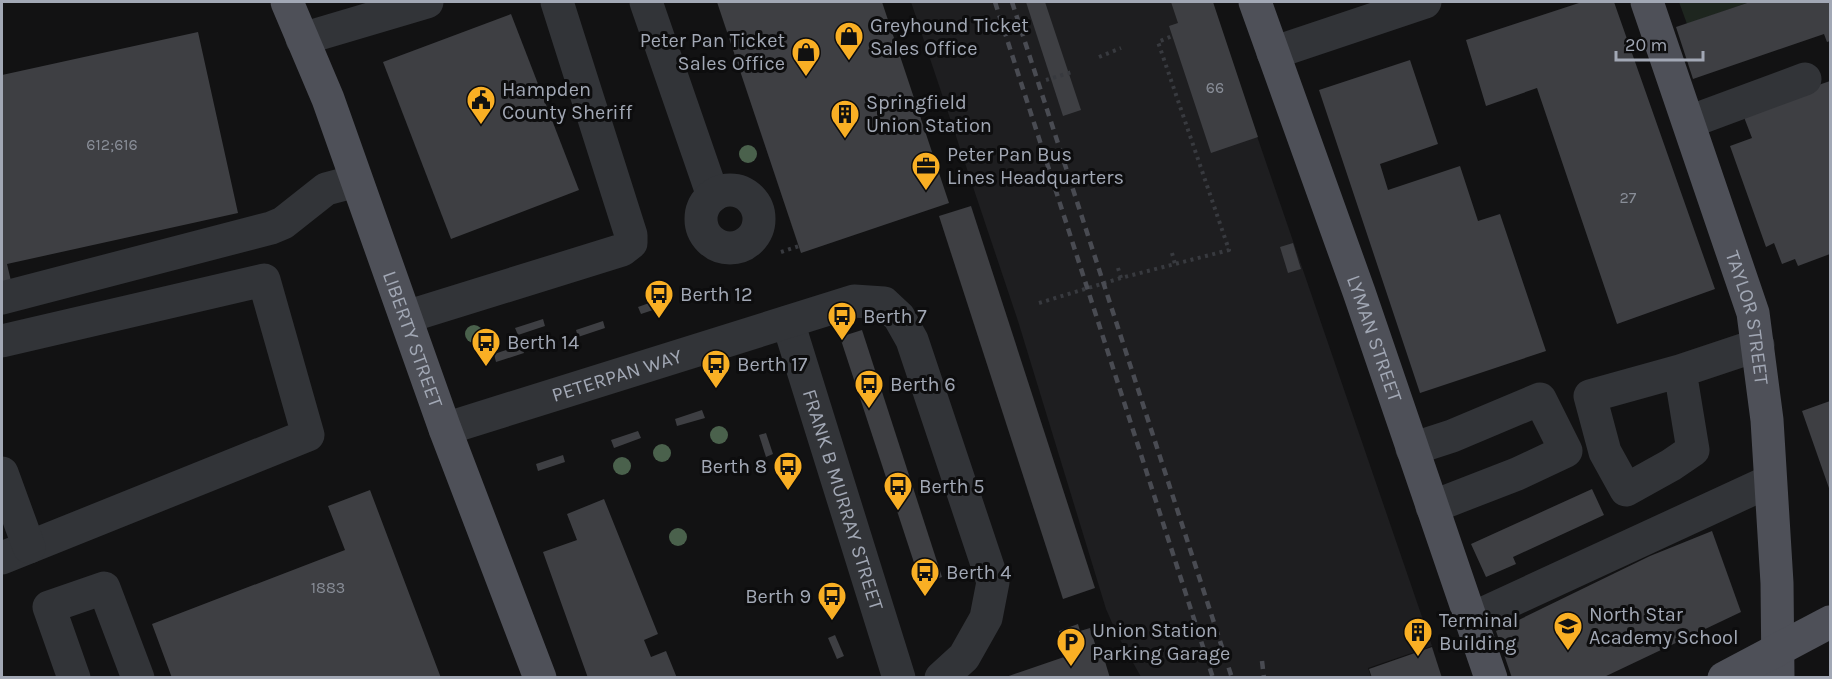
<svg xmlns="http://www.w3.org/2000/svg" width="1832" height="679" font-family="Karla,sans-serif">
<style>
.built{fill:#1e1e20}
.green{fill:#1e261f}
.building{fill:#3e3f43}
.lines{fill:none;stroke-linecap:round;stroke-linejoin:round}
.path{stroke:#383a3f;stroke-width:4;stroke-dasharray:3 4.5;stroke-linecap:butt}
.minor{stroke:#323438;stroke-width:33}
.major{stroke:#4e5058;stroke-width:33}
.rail{stroke:#494b52;stroke-width:4.5;stroke-dasharray:8 6;stroke-linecap:butt}
.tree{fill:#4a614c}
.labels{text-anchor:middle;dominant-baseline:central;stroke-width:6;stroke-linejoin:round;paint-order:stroke}
.number-label{font-size:16px;fill:#898e98}
.poi-label{font-size:20px;fill:#a2a8b5;stroke:#0d0d0e;text-anchor:start}
.street-label{font-size:20px;fill:#a2a8b5;stroke:#0d0d0e}
</style>
<rect width="100%" height="100%" fill="#121213"/>
<polygon class="built" points="911,2 1211,2 1432,646 1368,668 1371,677 1141,677 1117,634 1106,609 1018,321"/>
<polygon class="green" points="1679,2 1750,2 1687,24"/>
<g class="building">
<polygon points="717,2 882,2 949,203 801,253"/>
<polygon points="1026,2 1045,2 1081,110 1063,116"/>
<polygon points="1171,2 1213,2 1258,137 1211,153 1169,26 1178,23"/>
<polygon points="1582,2 1614,2 1715,289 1617,324 1537,88 1486,106 1466,40"/>
<polygon points="1750,2 1830,2 1830,41 1827,42 1824,34 1693,79 1676,27"/>
<polygon points="511,14 579,190 451,239 383,62"/>
<polygon points="198,32 238,213 7,264 11,281 2,283 2,75"/>
<polygon points="1410,60 1438,144 1380,164 1388,190 1460,166 1478,221 1500,214 1546,351 1420,393 1319,90"/>
<polygon points="1830,81 1830,254 1798,266 1795,259 1782,264 1774,243 1766,247 1730,146 1752,138 1742,112"/>
<polygon points="971,206 1095,588 1063,599 939,216"/>
<polygon points="1293,243 1301,269 1288,273 1280,247"/>
<polygon points="666,297 668,305 641,314 638,307"/>
<polygon points="543,319 545,326 518,335 515,328"/>
<polygon points="603,321 605,328 578,337 576,330"/>
<polygon points="862,330 942,577 921,584 840,337"/>
<polygon points="521,345 524,353 496,362 494,354"/>
<polygon points="1830,401 1830,491 1802,411"/>
<polygon points="702,410 705,418 677,426 675,419"/>
<polygon points="638,431 641,438 614,448 611,440"/>
<polygon points="766,433 773,454 766,457 759,435"/>
<polygon points="563,455 565,462 538,471 536,464"/>
<polygon points="1592,489 1604,515 1513,557 1516,564 1486,577 1471,544"/>
<polygon points="370,490 441,678 172,678 152,624 345,550 328,506"/>
<polygon points="604,499 658,634 644,640 651,657 666,651 677,678 588,678 543,552 577,540 567,514"/>
<polygon points="1712,531 1741,612 1602,678 1512,678 1496,631 1650,556"/>
<polygon points="1078,624 1080,631 1090,628 1096,647 1100,645 1110,678 1003,678 1067,656 1059,631"/>
<polygon points="835,635 844,656 837,659 828,638"/>
<polygon points="1432,647 1442,678 1372,678 1369,669"/>
</g>
<g class="lines">
<g class="path">
<polyline points="1099,57 1121,48"/>
<polyline points="1046,80 1072,72"/>
<polyline points="781,252 799,246"/>
<polyline points="1172,253 1175,264"/>
<polyline points="1118,268 1121,278"/>
<polyline points="1039,303 1121,278 1229,250 1158,42 1172,36"/>
</g>
<g class="minor">
<polyline points="646,2 713,196"/>
<polyline points="302,39 427,2"/>
<polyline points="1273,53 1425,2"/>
<polyline points="1689,122 1805,79"/>
<circle cx="730" cy="219" r="29"/>
<polyline points="2,298 271,228 283,223 326,189 356,181"/>
<polyline points="406,317 622,250 631,243 631,235 557,2"/>
<path id="s1" d="M788,322l111,356"/>
<polyline points="2,341 264,280 308,435 2,558"/>
<polyline points="1680,371 1693,450 1671,465 1626,490 1605,452 1590,396 1680,371 1758,345"/>
<path id="s2" d="M445,429l409,-128 30,2 15,14 13,23 81,242 -7,36 -22,39 -23,21"/>
<polyline points="1412,449 1452,436 1540,399 1566,451 1517,474 1432,507"/>
<polyline points="2,473 29,547"/>
<polyline points="1471,619 1770,481"/>
<polyline points="74,678 49,607 104,588 138,678"/>
</g>
<g class="major">
<path id="s3" d="M287,2l41,97 117,330 95,249"/>
<path id="s4" d="M1255,2l104,290 132,386"/>
<path id="s5" d="M1647,2l106,311 14,107 10,163 1,95"/>
<polyline points="1724,678 1830,622"/>
</g>
<g class="rail">
<polyline points="995,2 1213,678"/>
<polyline points="1012,2 1232,678"/>
<polyline points="1262,661 1264,678"/>
</g>
</g>
<g class="tree">
<circle cx="748" cy="154" r="9"/>
<circle cx="474" cy="334" r="9"/>
<circle cx="719" cy="435" r="9"/>
<circle cx="662" cy="453" r="9"/>
<circle cx="622" cy="466" r="9"/>
<circle cx="678" cy="537" r="9"/>
</g>
<defs>
<g id="shop-pin" transform="scale(1.5)"><path d="M0 17L-7.5 6A9.5 9.5 0 1 1 7.5 6Z" fill="#f9af24" stroke="#0d0d0e"/><path d="M-5-2.5h2.3a2.7 3.5 0 0 1 5.4 0H5L5.5 6h-11ZM-1.5-2.5h3a1.5 2.3 0 0 0-3 0Z" fill="#111"/></g>
<g id="civic-pin" transform="scale(1.5)"><path d="M0 17L-7.5 6A9.5 9.5 0 1 1 7.5 6Z" fill="#f9af24" stroke="#0d0d0e"/><path d="M-.6-6.5H3V-4.5H.6V-3L4-1V1h2V6H-6V1h2V-1L-.6-3ZM-1.2 2.5V6h2.4V2.5Z" fill="#111"/></g>
<g id="building-pin" transform="scale(1.5)"><path d="M0 17L-7.5 6A9.5 9.5 0 1 1 7.5 6Z" fill="#f9af24" stroke="#0d0d0e"/><path d="M-4-6H4V6H1V3H-1V6H-4ZM-2.5-4.3h1.7v1.8h-1.7ZM.8-4.3h1.7v1.8H.8ZM-2.5-1h1.7V.8h-1.7ZM.8-1h1.7V.8H.8Z" fill="#111"/></g>
<g id="office-pin" transform="scale(1.5)"><path d="M0 17L-7.5 6A9.5 9.5 0 1 1 7.5 6Z" fill="#f9af24" stroke="#0d0d0e"/><path d="M-6-3h4V-5.5h4V-3h4V5H-6ZM-1-4.5V-3h2v-1.5ZM-6 0V1H6V0Z" fill="#111"/></g>
<g id="bus-pin" transform="scale(1.5)"><path d="M0 17L-7.5 6A9.5 9.5 0 1 1 7.5 6Z" fill="#f9af24" stroke="#0d0d0e"/><path d="M-5-6H5V4H4V6H2V4H-2V6H-4V4H-5ZM-3.5-4V0h7V-4ZM-3.5 1.2v1.5H-2V1.2ZM2 1.2v1.5H3.5V1.2Z" fill="#111"/></g>
<g id="school-pin" transform="scale(1.5)"><path d="M0 17L-7.5 6A9.5 9.5 0 1 1 7.5 6Z" fill="#f9af24" stroke="#0d0d0e"/><path d="M0-5L7-2L0 1L-7-2ZM-4 1L0 2.5L4 1V4Q0 6-4 4Z" fill="#111"/></g>
<g id="parking-pin" transform="scale(1.5)"><path d="M0 17L-7.5 6A9.5 9.5 0 1 1 7.5 6Z" fill="#f9af24" stroke="#0d0d0e"/><path d="M-3.5-5.5H1a3.5 3.5 0 0 1 0 7H-1V5.5H-3.5ZM-1-3.4V-.6H.8a1.4 1.4 0 0 0 0-2.8Z" fill="#111"/></g>
</defs>
<g fill-rule="evenodd">
<use href="#shop-pin" x="849" y="36"/>
<use href="#shop-pin" x="806" y="52"/>
<use href="#civic-pin" x="481" y="100"/>
<use href="#building-pin" x="845" y="114"/>
<use href="#office-pin" x="926" y="166"/>
<use href="#bus-pin" x="659" y="294"/>
<use href="#bus-pin" x="842" y="316"/>
<use href="#bus-pin" x="486" y="342"/>
<use href="#bus-pin" x="716" y="364"/>
<use href="#bus-pin" x="869" y="384"/>
<use href="#bus-pin" x="788" y="466"/>
<use href="#bus-pin" x="898" y="486"/>
<use href="#bus-pin" x="925" y="572"/>
<use href="#bus-pin" x="832" y="596"/>
<use href="#school-pin" x="1568" y="626"/>
<use href="#building-pin" x="1418" y="632"/>
<use href="#parking-pin" x="1071" y="642"/>
</g>
<g class="labels">
<g class="number-label">
<text x="1215" y="87">66</text>
<text x="112" y="144">612;616</text>
<text x="1628" y="197">27</text>
<text x="328" y="587">1883</text>
</g>
<g class="poi-label">
<text x="870" y="25">Greyhound Ticket<tspan x="870" dy="23">Sales Office</tspan></text>
<text x="785" y="40" text-anchor="end">Peter Pan Ticket<tspan x="785" dy="23">Sales Office</tspan></text>
<text x="502" y="89">Hampden<tspan x="502" dy="23">County Sheriff</tspan></text>
<text x="866" y="102">Springfield<tspan x="866" dy="23">Union Station</tspan></text>
<text x="947" y="154">Peter Pan Bus<tspan x="947" dy="23">Lines Headquarters</tspan></text>
<text x="680" y="294">Berth 12</text>
<text x="863" y="316">Berth 7</text>
<text x="507" y="342">Berth 14</text>
<text x="737" y="364">Berth 17</text>
<text x="890" y="384">Berth 6</text>
<text x="767" y="466" text-anchor="end">Berth 8</text>
<text x="919" y="486">Berth 5</text>
<text x="946" y="572">Berth 4</text>
<text x="811" y="596" text-anchor="end">Berth 9</text>
<text x="1589" y="614">North Star<tspan x="1589" dy="23">Academy School</tspan></text>
<text x="1439" y="620">Terminal<tspan x="1439" dy="23">Building</tspan></text>
<text x="1092" y="630">Union Station<tspan x="1092" dy="23">Parking Garage</tspan></text>
</g>
<g class="street-label">
<text stroke="none"><textPath href="#s5" startOffset="332">TAYLOR STREET</textPath></text>
<text stroke="none"><textPath href="#s3" startOffset="360">LIBERTY STREET</textPath></text>
<text stroke="none"><textPath href="#s4" startOffset="357">LYMAN STREET</textPath></text>
<text stroke="none"><textPath href="#s2" startOffset="180">PETERPAN WAY</textPath></text>
<text stroke="none"><textPath href="#s1" startOffset="186">FRANK B MURRAY STREET</textPath></text>
</g>
</g>
<rect width="1832" height="679" fill="none" stroke="#a2a8b5" stroke-width="6"/>
<path d="M1616 51v9h87v-9" fill="none" stroke="#a2a8b5" stroke-width="3"/>
<text x="1625" y="51" font-size="18" fill="#a2a8b5" stroke="#0d0d0e" stroke-width="4.5" paint-order="stroke">20 m</text>
</svg>
